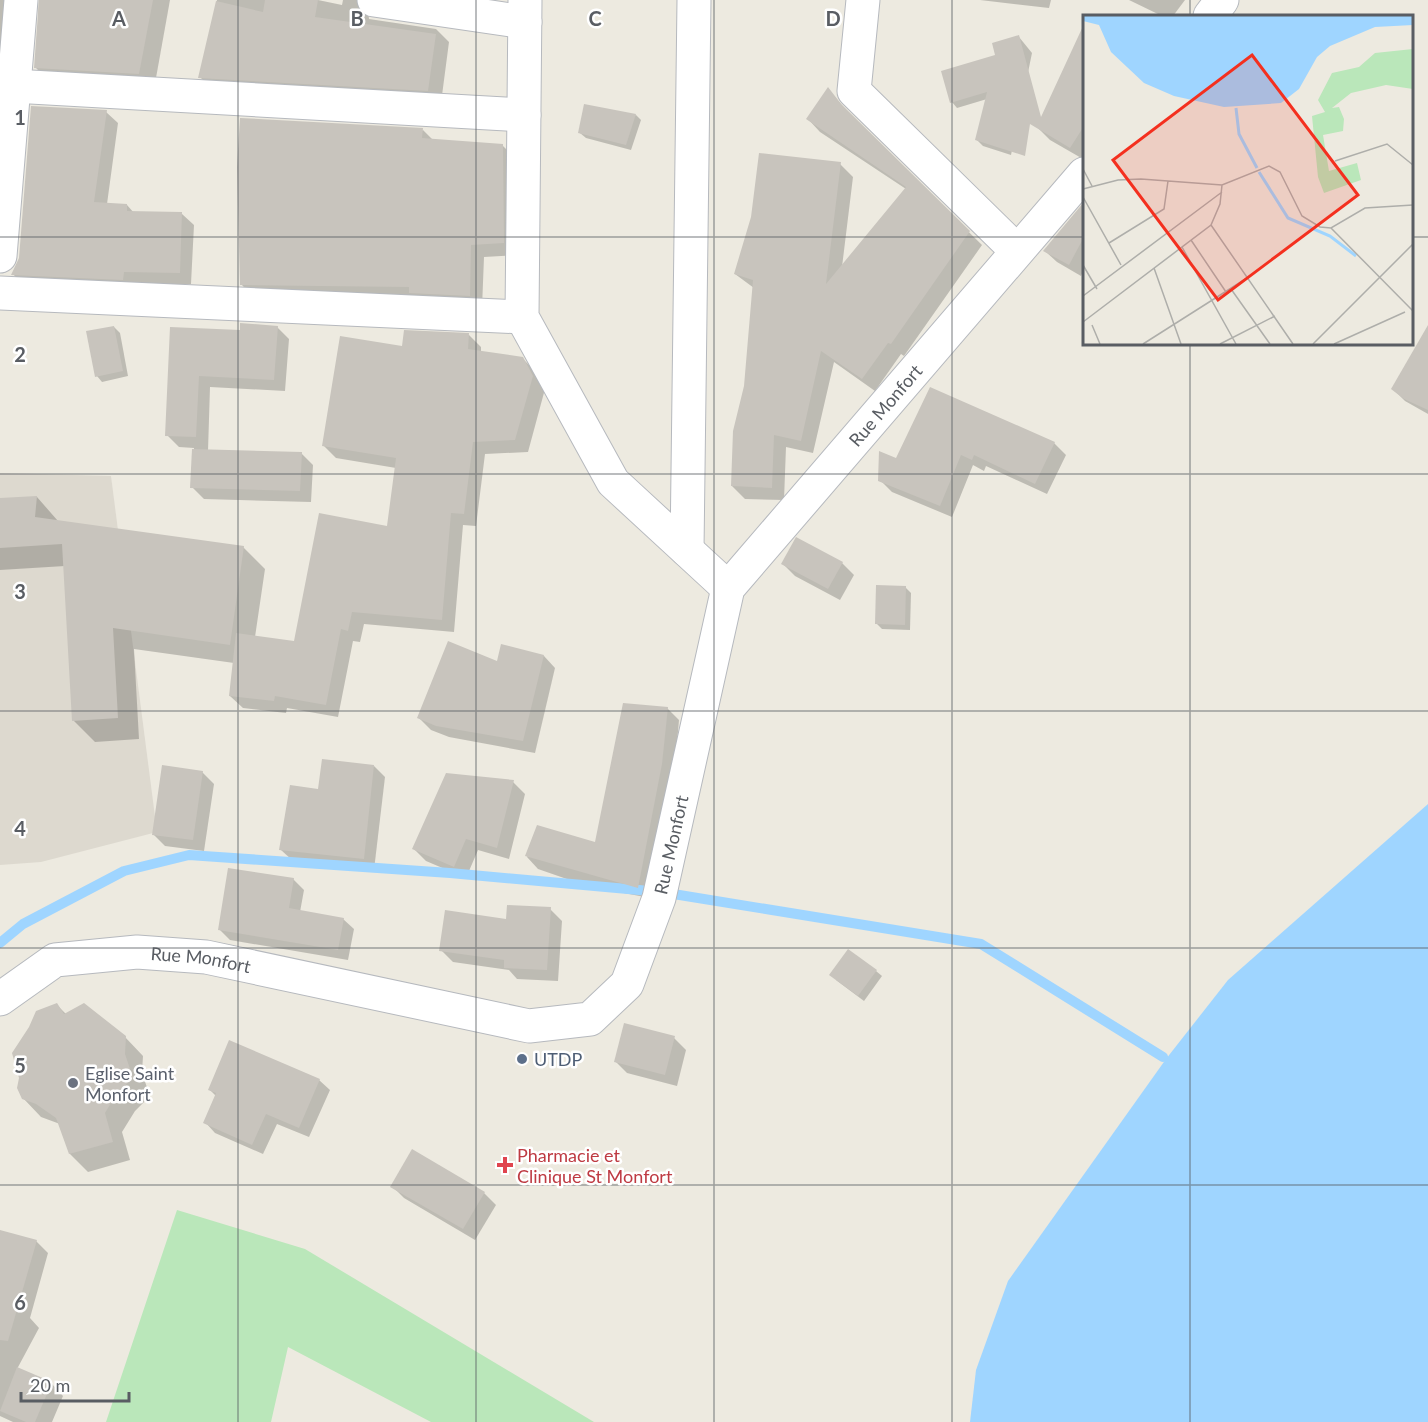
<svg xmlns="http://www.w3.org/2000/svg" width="1428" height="1422" font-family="Lato,sans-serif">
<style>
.education{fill:#ddd9cf}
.green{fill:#bae7ba}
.water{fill:#9fd5ff}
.shadow{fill:#0003}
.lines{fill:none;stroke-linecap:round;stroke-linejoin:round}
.stream{stroke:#9fd5ff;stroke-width:10}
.building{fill:#c8c4bd}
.minor-casing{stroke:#b6b9be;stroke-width:35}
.minor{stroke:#fff;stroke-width:33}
.grid{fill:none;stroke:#595d63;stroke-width:1.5;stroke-opacity:0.55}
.service-dot{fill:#5c6f8a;stroke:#fff;stroke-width:2}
.worship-dot{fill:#6b7280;stroke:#fff;stroke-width:2}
.health-dot{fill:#e0444e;stroke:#fff;stroke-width:2}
.labels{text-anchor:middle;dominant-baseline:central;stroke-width:5;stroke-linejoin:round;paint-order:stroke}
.street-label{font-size:18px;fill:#595d63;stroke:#fff}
.service-label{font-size:18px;fill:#4e5e75;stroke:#fff;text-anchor:start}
.worship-label{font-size:18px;fill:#5b616d;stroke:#fff;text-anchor:start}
.health-label{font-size:18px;fill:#be3a42;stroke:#fff;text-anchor:start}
.inset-river{fill:none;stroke:#9fd5ff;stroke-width:3}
.inset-road{fill:none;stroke:#aeaeaa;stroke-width:1.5}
.view{fill:#f4301f;fill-opacity:0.15;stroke:#f4301f;stroke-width:3}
.inset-edge{fill:none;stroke:#595d63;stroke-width:3}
.grid-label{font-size:20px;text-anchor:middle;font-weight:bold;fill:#595d63;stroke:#fff;stroke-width:5;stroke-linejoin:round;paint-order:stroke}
</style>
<rect width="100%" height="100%" fill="#edeae0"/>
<polygon class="education" points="0,473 111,476 157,832 41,862 0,865"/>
<polygon class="green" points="177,1210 305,1249 594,1422 431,1422 288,1347 271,1422 106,1422"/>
<polygon class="water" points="1428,804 1428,1422 970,1422 976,1370 1008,1281 1166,1059 1228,980"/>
<g class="shadow">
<polygon points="0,0 26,0 0,229"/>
<polygon points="39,0 170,0 154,89 51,83 36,68"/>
<polygon points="217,0 318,0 342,5 343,0 373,0 368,10 369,19 436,29 449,42 441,103 213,90 200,77"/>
<polygon points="980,0 1051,0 1049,8"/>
<polygon points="1129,0 1185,0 1173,16 1162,16"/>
<polygon points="1019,37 1032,53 1011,155 983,146 977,140 987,99 957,108 952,102"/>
<polygon points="1079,39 1084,41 1083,159 1050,140 1038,128"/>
<polygon points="828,89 853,118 982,245 904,356 901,354 875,391 834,362 813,453 786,447 784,500 745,499 732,486 745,386 754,288 735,274 840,164 853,177 842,267 906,189 820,132 808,119"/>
<polygon points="106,112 118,123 107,204 127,205 134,213 182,214 194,225 191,284 24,286 13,274"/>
<polygon points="636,115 641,120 631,150 586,138 580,133"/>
<polygon points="423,130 433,140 502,145 515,158 516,255 484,257 482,308 254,298 242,285"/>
<polygon points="1084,204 1084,269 1081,276 1057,262 1045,251"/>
<polygon points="114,327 120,333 128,376 102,382 97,376"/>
<polygon points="277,327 289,339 285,391 210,387 208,451 301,453 313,465 311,502 204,499 192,487 194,448 179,447 167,435 171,329 242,331"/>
<polygon points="469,335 481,347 481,352 522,358 535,371 545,389 528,452 485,454 476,526 463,525 454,632 364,624 360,642 353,641 338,717 287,708 286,713 243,708 230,696 234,663 134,649 139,739 95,742 73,720 65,566 0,570 0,499 37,497 58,521 243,547 265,569 255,637 295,642 389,528 396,468 336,458 324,446 403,347"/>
<polygon points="1428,360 1428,414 1405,401 1393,389"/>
<polygon points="1054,443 1066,455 1047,494 986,466 984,471 973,465 952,517 892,492 880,480 897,460"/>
<polygon points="842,563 854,575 840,600 795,576 783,564"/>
<polygon points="905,587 911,593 910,630 882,629 876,623"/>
<polygon points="544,656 555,668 535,753 449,737 431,730 419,718 498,663"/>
<polygon points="667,708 679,720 674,776 650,898 587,886 538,869 527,857 538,827 597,844"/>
<polygon points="374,766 385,777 374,870 292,860 281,850 319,791"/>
<polygon points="202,772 214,784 204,851 165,846 153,834"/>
<polygon points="513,782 525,794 509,859 478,850 466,878 426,861 414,849"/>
<polygon points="293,879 304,890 300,912 343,919 354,929 348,960 230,940 220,930"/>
<polygon points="550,909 562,921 558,981 517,979 509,970 453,962 441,950 508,921"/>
<polygon points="876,971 882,976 864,1001 836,980"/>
<polygon points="57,1005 66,1014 125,1037 143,1056 142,1073 150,1096 135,1111 122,1132 130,1160 88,1172 70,1154 60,1124 41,1117 23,1098"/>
<polygon points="674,1038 686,1050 677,1086 627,1073 615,1061"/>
<polygon points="319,1080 330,1090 309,1137 277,1124 263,1154 215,1133 205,1122 216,1096 209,1089"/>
<polygon points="392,1186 484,1193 496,1205 475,1240 404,1198"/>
<polygon points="36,1241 48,1253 30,1318 39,1328 17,1369 52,1384 63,1396 52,1422 13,1422 0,1416 0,1274"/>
</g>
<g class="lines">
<polyline class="stream" points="0,943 23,924 124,871 189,855 450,873 661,892 981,944 1163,1057"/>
</g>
<g class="building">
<polygon points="39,0 153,0 139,74 34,68"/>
<polygon points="265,0 318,0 315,17 436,34 428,91 198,78 216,1 263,12"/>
<polygon points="1084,24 1084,126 1070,148 1030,124 1025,156 975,140 987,92 950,103 941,71 995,55 992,43 1019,35 1041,117"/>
<polygon points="828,87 841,104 970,231 891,344 888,343 862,379 821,351 801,441 774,435 772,488 731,486 733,431 744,386 753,280 734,274 751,217 759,153 841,162 826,284 906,187 806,119"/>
<polygon points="584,104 636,114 626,145 578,133"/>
<polygon points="31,106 107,110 94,202 127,204 127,211 182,212 180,273 124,272 123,280 11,275 19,258"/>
<polygon points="240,118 423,128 422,138 503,144 504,243 471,245 470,296 409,293 409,287 240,285 237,167"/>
<polygon points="1084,202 1084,237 1069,265 1043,251"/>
<polygon points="240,323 278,326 274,380 199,376 196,437 165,436 170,327 240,330"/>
<polygon points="1428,325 1428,410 1404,399 1391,389"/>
<polygon points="114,326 123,371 95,377 86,331"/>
<polygon points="404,330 469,333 468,349 523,357 533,376 515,440 473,442 464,514 451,513 442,620 352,612 348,631 341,629 326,705 275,696 274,701 229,696 236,633 294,641 319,513 387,526 396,458 322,446 340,336 402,346"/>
<polygon points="930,387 1055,442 1035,484 974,455 972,460 961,455 940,506 878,481 879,451 896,458"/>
<polygon points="192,449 302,452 300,491 190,488"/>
<polygon points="37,496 35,517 244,546 230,645 113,628 118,718 72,721 62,544 0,548 0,498"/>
<polygon points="796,537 843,562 828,589 781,564"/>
<polygon points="876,585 906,586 905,625 875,624"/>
<polygon points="448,641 497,661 501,644 544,655 523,741 436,726 417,718"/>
<polygon points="623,703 668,707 662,764 638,888 525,856 537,825 595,842"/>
<polygon points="322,759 374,765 364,859 279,850 290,785 318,789"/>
<polygon points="162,765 203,771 193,840 152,835"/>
<polygon points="446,773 514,780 497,848 466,839 454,867 412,849"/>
<polygon points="228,868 294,878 289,908 344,918 338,950 218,930"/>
<polygon points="507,905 551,907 547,970 504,968 504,960 439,951 445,910 506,919"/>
<polygon points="848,949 877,970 858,996 829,975"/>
<polygon points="57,1003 64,1014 84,1003 126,1036 125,1054 133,1078 117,1093 105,1113 113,1142 69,1154 56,1118 36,1104 22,1099 17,1088 19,1078 12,1053 29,1027 36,1011"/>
<polygon points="624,1023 675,1036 665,1075 614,1062"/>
<polygon points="229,1040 320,1079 299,1128 266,1114 252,1145 203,1123 216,1093 208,1090"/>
<polygon points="412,1149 485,1192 463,1229 390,1187"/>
<polygon points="0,1230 37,1240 8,1341 0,1340"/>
<polygon points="17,1367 52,1382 35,1422 26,1422 0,1411"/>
</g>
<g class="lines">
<g class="minor-casing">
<g id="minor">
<polyline points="374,0 525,22"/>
<polyline points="525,0 522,317 613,482 728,588"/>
<polyline points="863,0 854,91 1017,251"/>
<polyline points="1210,16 1222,0"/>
<polyline points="13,86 524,115"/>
<polyline points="0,256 21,0"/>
<polyline points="0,293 522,317"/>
<polyline points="687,550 694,0"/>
<path id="s1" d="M0,999l55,-39 82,-8 69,5 323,69 61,-7 37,-35 32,-86 69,-310 356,-414"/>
</g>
</g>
<use href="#minor" class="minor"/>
</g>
<path class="grid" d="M238,0v1422M476,0v1422M714,0v1422M952,0v1422M1190,0v16M0,237h1084M1412,237h16M1190,344v1078M0,474h1428M0,711h1428M0,948h1428M0,1185h1428"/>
<circle class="service-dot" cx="522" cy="1059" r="6"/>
<circle class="worship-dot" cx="73" cy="1083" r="6"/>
<path class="health-dot" d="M502 1156h6v6h6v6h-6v6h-6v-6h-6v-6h6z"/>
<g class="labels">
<g class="street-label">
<text stroke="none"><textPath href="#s1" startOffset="1312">Rue Monfort</textPath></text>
<text stroke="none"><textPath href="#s1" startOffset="808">Rue Monfort</textPath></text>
<text stroke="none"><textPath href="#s1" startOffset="214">Rue Monfort</textPath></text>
</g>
<g class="service-label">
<text x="534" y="1059">UTDP</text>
</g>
<g class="worship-label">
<text x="85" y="1073">Eglise Saint<tspan x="85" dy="21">Monfort</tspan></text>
</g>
<g class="health-label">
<text x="517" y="1155">Pharmacie et<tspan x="517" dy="21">Clinique St Monfort</tspan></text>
</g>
</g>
<g transform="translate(1083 15)">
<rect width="330" height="330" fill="#edeae0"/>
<path d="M330,34v40l-27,-4 -35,8 -19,15 7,-1 5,12 -1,12 -20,4 6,36 28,-8 4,17 -37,13 -6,-16 -6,-61 13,-4 -7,-12 14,-27 27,-6 16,-14z" fill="#bae7ba"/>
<path d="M0,1h330v9l-38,2 -45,19 -13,11 -18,32 -18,14 -57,4 -50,-11 -30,-13 -33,-31 -12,-27 -16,-4z" fill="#9fd5ff"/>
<path class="inset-river" d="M153,93l3,26 18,34M176,157l29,46 42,18 26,20"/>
<path class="inset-road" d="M252,146l52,-17 26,21M0,154l9,17M0,174l35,-9 23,-1 81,6 47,-19 11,6 22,44 18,11 11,1 34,-20 48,-3M0,182l38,68M128,210l82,119M248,213l82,83M108,225l35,52M26,228l55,-34 4,-28M99,232l54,97M0,250l14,24M71,253l27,76M148,274l39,55M0,281l139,-104M0,307l128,-97 9,-21 2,-19M9,310l8,19M60,329l104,-66M137,329l55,-28M230,329l100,-100M251,329l71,-32"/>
<path class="view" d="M169,40l106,140 -140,105 -105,-140z"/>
<rect width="330" height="330" class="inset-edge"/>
</g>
<g class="grid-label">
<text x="119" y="26">A</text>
<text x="357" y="26">B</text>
<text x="595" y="26">C</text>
<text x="833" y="26">D</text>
<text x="20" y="125">1</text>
<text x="20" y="362">2</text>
<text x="20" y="599">3</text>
<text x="20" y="836">4</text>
<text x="20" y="1073">5</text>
<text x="20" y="1310">6</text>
</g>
<path d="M21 1392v9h108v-9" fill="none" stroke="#595d63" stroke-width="3"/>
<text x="30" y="1392" font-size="18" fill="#595d63" stroke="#ffffff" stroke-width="4.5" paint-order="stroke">20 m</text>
</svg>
